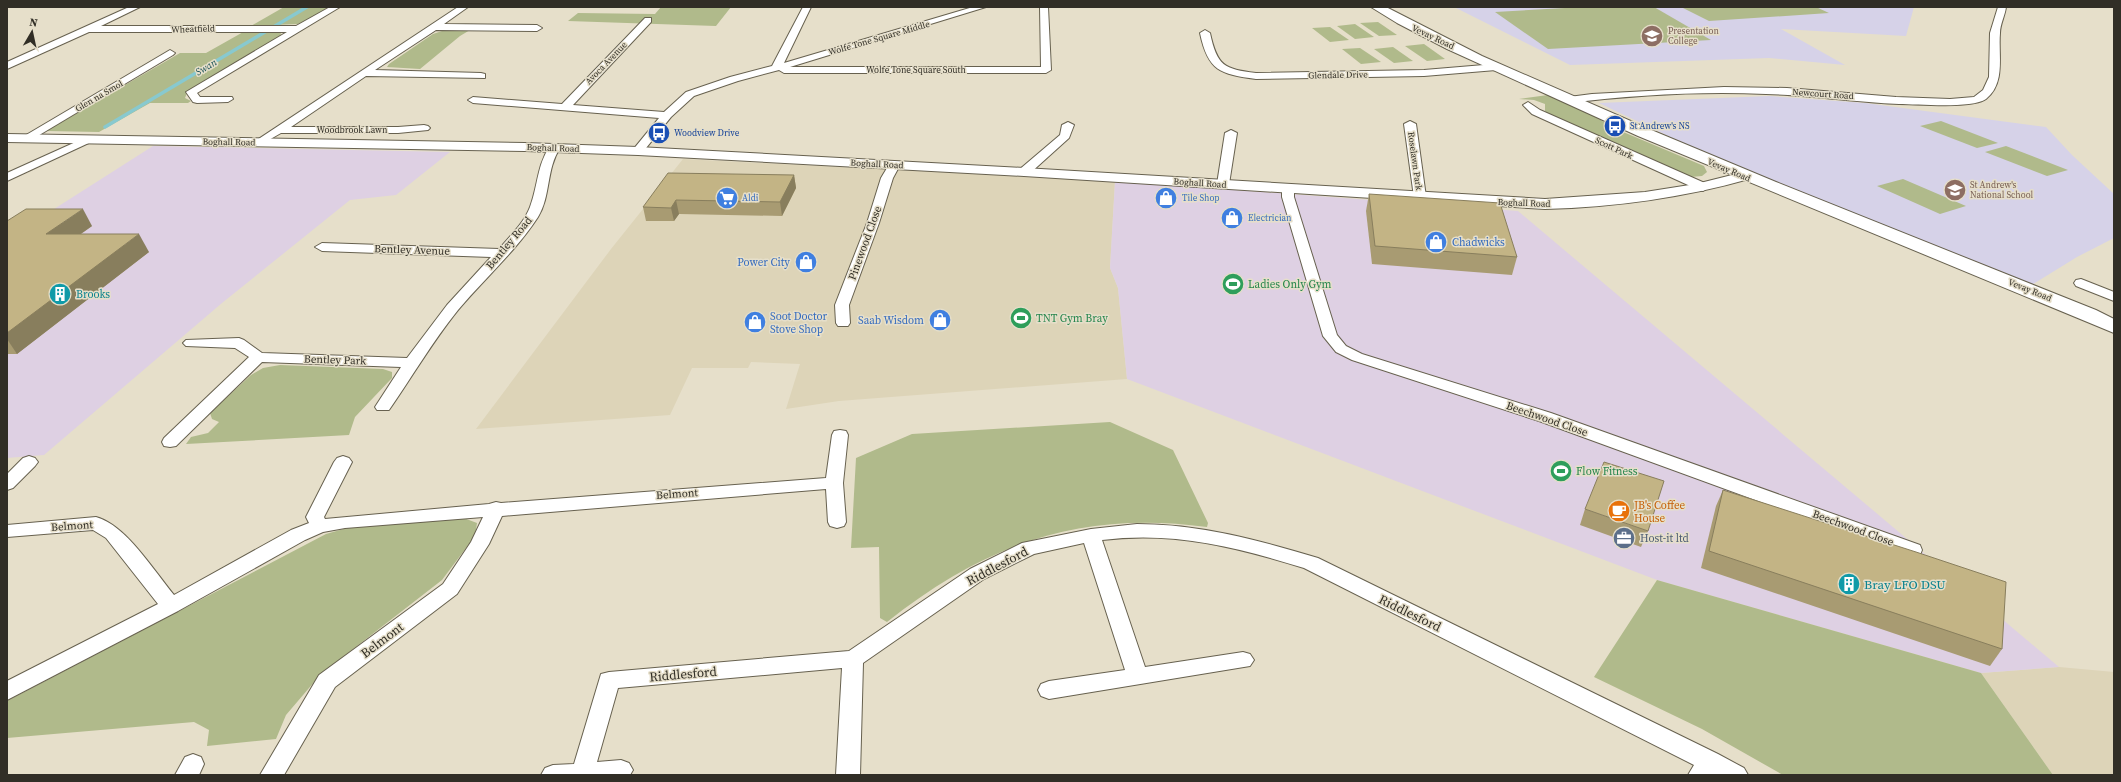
<svg xmlns="http://www.w3.org/2000/svg" width="2121" height="782" font-family="'Source Serif 4',serif">
<style>
.built{fill:#ddd4b8}
.industrial{fill:#ded0e3}
.education{fill:#d6d2e8}
.green{fill:#b0ba8b}
.lines{fill:none;stroke-linecap:round;stroke-linejoin:round}
.stream{stroke:#88c9cf;stroke-width:3.5}
.minor-casing{stroke:#67614f;stroke-width:2}
.tertiary-casing{stroke:#67614f;stroke-width:2}
.secondary-casing{stroke:#67614f;stroke-width:2}
.minor{fill:#fff;fill-rule:evenodd}
.tertiary{fill:#fff;fill-rule:evenodd}
.secondary{fill:#fff;fill-rule:evenodd}
.wall{fill:#a89b72}
.shaded-wall{fill:#887e5d}
.building{fill:#c3b485;stroke:#887e5d}
.labels{text-anchor:middle;dominant-baseline:central;stroke-width:3;stroke-linejoin:round;paint-order:stroke}
.far-street-label{font-size:9px;fill:#312e26;stroke:#e6dfca}
.far-education-label{font-size:9px;fill:#785e54;stroke:#e6dfca;text-anchor:start}
.far-transit-label{font-size:9px;fill:#164399;stroke:#e6dfca;text-anchor:start}
.far-shop-label{font-size:9px;fill:#366cbe;stroke:#e6dfca;text-anchor:start}
.far-water-label{font-size:10px;font-style:italic;fill:#1c5359;stroke:#e6dfca}
.shop-label{font-size:11px;fill:#366cbe;stroke:#e6dfca;text-anchor:start}
.street-label{font-size:11px;fill:#312e26;stroke:#e6dfca}
.leisure-label{font-size:11px;fill:#27864d;stroke:#e6dfca;text-anchor:start}
.culture-label{font-size:11px;fill:#0d838f;stroke:#e6dfca;text-anchor:start}
.food-label{font-size:11px;fill:#c56008;stroke:#e6dfca;text-anchor:start}
.service-label{font-size:11px;fill:#4e5e75;stroke:#e6dfca;text-anchor:start}
.near-street-label{font-size:13px;fill:#312e26;stroke:#e6dfca}
.near-culture-label{font-size:13px;fill:#0d838f;stroke:#e6dfca;text-anchor:start}
</style>
<rect width="100%" height="100%" fill="#e6dfca"/>
<g class="built">
<polygon points="683,159 1115,181 1110,268 1118,288 1127,379 839,401 786,409 800,364 751,362 748,368 692,368 670,415 476,429 611,249"/>
<polygon points="2059,667 2114,672 2114,775 2053,775 1981,673"/>
</g>
<g class="industrial">
<polygon points="153,146 450,152 396,195 350,200 222,303 44,455 7,458 7,239"/>
<polygon points="1115,181 1518,211 2059,667 1981,673 1657,580 1127,379 1118,288 1110,268"/>
</g>
<g class="education">
<polygon points="1454,7 1914,7 1906,36 1781,29 1845,65 1769,58 1570,65"/>
<polygon points="1769,96 1865,103 2046,127 2072,155 2114,194 2114,238 2077,257 2030,286 1687,145 1599,103"/>
</g>
<g class="green">
<polygon points="284,7 329,7 309,19 298,24 251,26"/>
<polygon points="661,7 731,7 716,26 568,21 578,13 655,14"/>
<polygon points="1583,7 1654,7 1711,40 1548,49 1495,12"/>
<polygon points="1681,7 1816,7 1829,13 1709,21"/>
<polygon points="1378,22 1397,35 1379,36 1360,23"/>
<polygon points="1355,24 1374,37 1355,39 1337,26"/>
<polygon points="1330,27 1349,40 1330,42 1312,28"/>
<polygon points="445,30 470,30 460,36 420,69 387,67 389,64 433,34"/>
<polygon points="245,31 280,32 281,34 280,37 187,93 185,98 191,101 188,103 150,103 99,132 46,131 180,53 206,53"/>
<polygon points="1424,44 1445,59 1427,61 1405,46"/>
<polygon points="1393,47 1413,61 1394,63 1374,49"/>
<polygon points="1360,48 1381,62 1361,64 1342,49"/>
<polygon points="1548,95 1593,114 1609,126 1704,166 1707,172 1702,176 1691,177 1550,115 1545,111 1545,104 1534,100 1519,99"/>
<polygon points="1941,121 1998,143 1977,148 1920,126"/>
<polygon points="2006,146 2068,170 2047,176 1985,152"/>
<polygon points="1903,179 1966,206 1940,214 1877,186"/>
<polygon points="280,365 383,369 392,372 392,378 355,417 349,435 186,444 191,437 208,433 219,422 212,419 210,413 251,375 263,368"/>
<path d="M1110,422l63,28 35,73 -1,4c-126,-17 -222,17 -320,95l-7,-4 -1,-71 -28,1 5,-90 56,-24z"/>
<polygon points="461,517 477,523 475,536 442,580 321,674 286,715 276,739 207,746 209,730 194,722 7,738 7,701 326,534 347,528"/>
<polygon points="1657,580 1981,673 2053,775 1783,775 1702,729 1594,677"/>
</g>
<g class="lines">
<polyline class="stream" points="105,127 307,7"/>
<g class="minor-casing">
<g id="minor">
<polygon points="129,7 140,7 101,26 296,26 330,7 340,7 197,93 200,97 232,97 233,99 228,102 197,103 193,102 186,92 287,32 89,32 7,69 7,62"/>
<polygon points="458,7 468,7 444,24 537,25 542,28 537,31 436,30 375,70 481,73 485,74 485,78 366,76 291,127 398,127 424,125 428,126 430,128 428,130 398,133 281,133 260,145 254,142"/>
<polygon points="803,7 811,7 784,63 973,7 986,7 790,67 1041,67 1040,7 1048,7 1051,70 1046,73 784,73 779,70 738,81 694,96 671,117 642,153 638,154 632,151 659,118 473,103 468,100 473,97 562,104 645,18 651,18 651,22 573,105 664,112 686,92 730,77 772,66"/>
<path d="M1998,7h8c-1,9 -6,17 -6,26 -2,22 6,50 -14,66 -14,10 -69,5 -87,5 -44,-2 -89,-9 -133,-10 -65,-3 -132,1 -197,9l-5,-3 5,-3 23,-3 132,-7 63,1 109,9 54,2 24,-2 9,-7 6,-13 1,-44z"/>
<path d="M1205,30l5,3c7,33 14,36 46,40l168,-3 72,-6 5,3 -5,3 -72,6 -168,3c-36,-5 -48,-8 -56,-46z"/>
<polygon points="170,50 175,53 173,55 31,140 27,141 21,138"/>
<polygon points="1528,102 1540,110 1707,184 1709,187 1703,191 1699,190 1532,114 1523,105"/>
<polygon points="1410,121 1416,124 1426,197 1420,201 1414,197 1404,124"/>
<polygon points="1068,122 1074,125 1069,138 1028,175 1020,175 1018,172 1020,169 1060,135 1062,125"/>
<polygon points="1231,130 1237,133 1229,184 1223,188 1217,184 1225,133"/>
<polygon points="89,136 95,139 93,141 7,181 7,173"/>
<path d="M554,145l6,3c-14,21 -9,48 -22,69 -22,34 -54,62 -80,93 -26,32 -46,67 -69,100h-12l-2,-3 26,-40 -139,-5 -86,84 -6,1 -6,-1 -2,-4 2,-4 85,-81 -14,-9 -49,-2 -3,-3 3,-3 53,-2 5,2 18,13 145,5 40,-53 44,-48 -169,-6 -7,-4 7,-4 177,6c11,-13 25,-26 31,-42 8,-21 7,-42 20,-61z"/>
<polygon points="894,161 900,165 893,178 879,223 849,305 850,323 848,326 838,326 836,323 835,305 867,223 881,178 890,163"/>
<polygon points="1288,185 1294,189 1294,197 1337,335 1346,346 1362,354 1551,413 1920,545 1922,550 1920,555 1913,557 1906,555 1539,421 1352,360 1336,352 1323,336 1282,197 1282,189"/>
<polygon points="2081,279 2114,292 2114,301 2076,286 2074,283 2076,280"/>
<path d="M840,430l6,1 2,4 -5,48 3,39 -2,4 -7,2 -7,-2 -2,-4 -2,-33 -324,27 -13,28 -32,50 -122,93 -51,88h-24l59,-100 124,-91 28,-42 12,-25 -138,11 -22,4 -18,8 -127,71 -171,89v-19l151,-77 -52,-66 -13,-8 -86,7v-12l89,-8c30,8 58,54 78,78l117,-65 18,-7 -3,-6 28,-55 3,-4 6,-2 6,2 3,4 -28,55 1,2 164,-15 7,-2 5,1 325,-25 6,-43 2,-4z"/>
<polygon points="29,456 35,458 38,462 35,466 13,488 7,490 7,474 23,458"/>
<path d="M1137,524c63,0 121,16 181,34l400,196 26,14 4,7h-60l6,-10 -390,-197c-68,-21 -130,-37 -202,-28l43,127 98,-15 7,2 4,6 -4,6 -201,33 -8,-3 -3,-6 3,-6 8,-3 76,-11 -41,-127 -50,11 -50,25 -121,84 -3,112h-24l6,-107 -224,20 -21,74 24,-2 8,3 4,7 -3,5h-89l4,-7 8,-3 21,-1 27,-90 8,-2 240,-21 121,-82 52,-26 69,-14z"/>
<polygon points="193,754 201,757 204,764 199,775 175,775 185,757"/>
</g>
</g>
<g class="tertiary-casing">
<path id="tertiary" d="M7,134l518,9 113,4 386,21 521,31 100,-7 51,-8 48,-12 5,1 2,3 -2,3c-67,19 -134,28 -204,30l-521,-33 -386,-21 -113,-4 -518,-9z"/>
</g>
<g class="secondary-casing">
<polygon id="secondary" points="1371,7 1386,7 1482,56 1649,129 1776,182 2096,310 2114,319 2114,333 1638,136 1447,49 1397,23"/>
</g>
<use href="#minor" class="minor"/>
<use href="#tertiary" class="tertiary"/>
<use href="#secondary" class="secondary"/>
</g>
<g class="wall">
<polygon points="794,175 796,188 782,216 679,214 674,221 646,221 643,207"/>
<polygon points="1369,194 1517,257 1512,275 1372,264 1366,211"/>
<polygon points="7,221 92,226 81,234 149,252 17,354 7,354"/>
<polygon points="1723,490 2002,649 1990,666 1701,568 1716,506"/>
<polygon points="1585,509 1648,531 1641,547 1580,525"/>
</g>
<g class="shaded-wall">
<polygon points="794,175 796,188 782,216 780,202"/>
<polygon points="676,200 679,214 674,221 671,208"/>
<polygon points="83,209 92,226 56,251 46,234"/>
<polygon points="139,234 149,252 17,354 7,339 7,333"/>
</g>
<g class="building">
<polygon points="668,173 794,175 780,202 676,200 671,208 643,207"/>
<polygon points="1369,194 1500,203 1517,257 1375,246"/>
<polygon points="26,209 83,209 46,234 139,234 7,333 7,221"/>
<polygon points="1604,462 1664,481 1648,531 1585,509"/>
<polygon points="1723,490 1916,552 2006,582 2002,649 1709,551"/>
</g>
<defs>
<g id="school-disc" transform="scale(1.15)"><circle r="9.5" fill="#8d6e63" stroke="#e6dfca"/><path d="M0-5L7-2L0 1L-7-2ZM-4 1L0 2.5L4 1V4Q0 6-4 4Z" fill="#fff"/></g>
<g id="bus-disc" transform="scale(1.15)"><circle r="9.5" fill="#1a4fb4" stroke="#e6dfca"/><path d="M-5-6H5V4H4V6H2V4H-2V6H-4V4H-5ZM-3.5-4V0h7V-4ZM-3.5 1.2v1.5H-2V1.2ZM2 1.2v1.5H3.5V1.2Z" fill="#fff"/></g>
<g id="supermarket-disc" transform="scale(1.15)"><circle r="9.5" fill="#3f7fe0" stroke="#e6dfca"/><path d="M-6-5.5h2.5l.6 2H6L4.5 2H-2.5L-4.4-4H-6ZM-1.5 3.2a1.3 1.3 0 1 0 .1 0ZM3 3.2a1.3 1.3 0 1 0 .1 0Z" fill="#fff"/></g>
<g id="shop-disc" transform="scale(1.15)"><circle r="9.5" fill="#3f7fe0" stroke="#e6dfca"/><path d="M-5-2.5h2.3a2.7 3.5 0 0 1 5.4 0H5L5.5 6h-11ZM-1.5-2.5h3a1.5 2.3 0 0 0-3 0Z" fill="#fff"/></g>
<g id="stadium-disc" transform="scale(1.15)"><circle r="9.5" fill="#2e9e5b" stroke="#e6dfca"/><path d="M0-5a6.5 5 0 1 0 0 10a6.5 5 0 1 0 0-10ZM-3.5-1.8h7v3.6h-7Z" fill="#fff"/></g>
<g id="building-disc" transform="scale(1.15)"><circle r="9.5" fill="#0f9aa8" stroke="#e6dfca"/><path d="M-4-6H4V6H1V3H-1V6H-4ZM-2.5-4.3h1.7v1.8h-1.7ZM.8-4.3h1.7v1.8H.8ZM-2.5-1h1.7V.8h-1.7ZM.8-1h1.7V.8H.8Z" fill="#fff"/></g>
<g id="cafe-disc" transform="scale(1.15)"><circle r="9.5" fill="#e8710a" stroke="#e6dfca"/><path d="M-5.5-4.5H6V0H3Q3 3.5 0 3.5H-2.5Q-5.5 3.5-5.5 0ZM3-3.2v2h1.7v-2ZM-6 4.5H4V6H-6Z" fill="#fff"/></g>
<g id="office-disc" transform="scale(1.15)"><circle r="9.5" fill="#5c6f8a" stroke="#e6dfca"/><path d="M-6-3h4V-5.5h4V-3h4V5H-6ZM-1-4.5V-3h2v-1.5ZM-6 0V1H6V0Z" fill="#fff"/></g>
</defs>
<g fill-rule="evenodd">
<use href="#school-disc" x="1652" y="36"/>
<use href="#bus-disc" x="1615" y="126"/>
<use href="#bus-disc" x="659" y="133"/>
<use href="#school-disc" x="1955" y="190"/>
<use href="#supermarket-disc" x="727" y="198"/>
<use href="#shop-disc" x="1166" y="198"/>
<use href="#shop-disc" x="1232" y="218"/>
<use href="#shop-disc" x="1436" y="242"/>
<use href="#shop-disc" x="806" y="262"/>
<use href="#stadium-disc" x="1233" y="284"/>
<use href="#building-disc" x="60" y="294"/>
<use href="#stadium-disc" x="1021" y="318"/>
<use href="#shop-disc" x="940" y="320"/>
<use href="#shop-disc" x="755" y="322"/>
<use href="#stadium-disc" x="1561" y="471"/>
<use href="#cafe-disc" x="1619" y="511"/>
<use href="#office-disc" x="1624" y="538"/>
<use href="#building-disc" x="1849" y="584"/>
</g>
<g class="labels">
<g class="far-street-label">
<text transform="translate(193 29) rotate(-2)">Wheatfield</text>
<text transform="translate(1433 37) rotate(25)">Vevay Road</text>
<text transform="translate(879 38) rotate(-16)">Wolfe Tone Square Middle</text>
<text transform="translate(606 63) rotate(-46)">Avoca Avenue</text>
<text x="916" y="70">Wolfe Tone Square South</text>
<text transform="translate(1338 75) rotate(-1)">Glendale Drive</text>
<text transform="translate(1823 94) rotate(4)">Newcourt Road</text>
<text transform="translate(99 96) rotate(-30)">Glen na Smol</text>
<text x="352" y="130">Woodbrook Lawn</text>
<text transform="translate(229 142) rotate(1)">Boghall Road</text>
<text transform="translate(553 148) rotate(2)">Boghall Road</text>
<text transform="translate(1614 148) rotate(25)">Scott Park</text>
<text transform="translate(1415 161) rotate(82)">Roselawn Park</text>
<text transform="translate(877 164) rotate(3)">Boghall Road</text>
<text transform="translate(1729 170) rotate(23)">Vevay Road</text>
<text transform="translate(1200 183) rotate(4)">Boghall Road</text>
<text transform="translate(1524 203) rotate(2)">Boghall Road</text>
<text transform="translate(2030 290) rotate(22)">Vevay Road</text>
</g>
<g class="far-education-label">
<text x="1668" y="31">Presentation<tspan x="1668" dy="10">College</tspan></text>
<text x="1970" y="185">St Andrew's<tspan x="1970" dy="10">National School</tspan></text>
</g>
<g class="far-transit-label">
<text x="1630" y="126">St Andrew's NS</text>
<text x="674" y="133">Woodview Drive</text>
</g>
<g class="far-shop-label">
<text x="742" y="198">Aldi</text>
<text x="1182" y="198">Tile Shop</text>
<text x="1248" y="218">Electrician</text>
</g>
<g class="far-water-label">
<text transform="translate(206 67) rotate(-31)">Swan</text>
</g>
<g class="shop-label">
<text x="1452" y="242">Chadwicks</text>
<text x="790" y="262" text-anchor="end">Power City</text>
<text x="770" y="316">Soot Doctor<tspan x="770" dy="13">Stove Shop</tspan></text>
<text x="924" y="320" text-anchor="end">Saab Wisdom</text>
</g>
<g class="street-label">
<text transform="translate(509 243) rotate(-50)">Bentley Road</text>
<text transform="translate(865 243) rotate(-70)">Pinewood Close</text>
<text transform="translate(412 250) rotate(2)">Bentley Avenue</text>
<text transform="translate(335 360) rotate(2)">Bentley Park</text>
<text transform="translate(1547 419) rotate(19)">Beechwood Close</text>
<text transform="translate(677 494) rotate(-4)">Belmont</text>
<text transform="translate(72 526) rotate(-4)">Belmont</text>
<text transform="translate(1853 528) rotate(20)">Beechwood Close</text>
</g>
<g class="leisure-label">
<text x="1248" y="284">Ladies Only Gym</text>
<text x="1036" y="318">TNT Gym Bray</text>
<text x="1576" y="471">Flow Fitness</text>
</g>
<g class="culture-label">
<text x="76" y="294">Brooks</text>
</g>
<g class="food-label">
<text x="1634" y="505">JB's Coffee<tspan x="1634" dy="13">House</tspan></text>
</g>
<g class="service-label">
<text x="1640" y="538">Host-it ltd</text>
</g>
<g class="near-street-label">
<text transform="translate(997 566) rotate(-28)">Riddlesford</text>
<text transform="translate(1410 613) rotate(26)">Riddlesford</text>
<text transform="translate(382 640) rotate(-37)">Belmont</text>
<text transform="translate(683 674) rotate(-5)">Riddlesford</text>
</g>
<g class="near-culture-label">
<text x="1864" y="584">Bray LFO DSU</text>
</g>
</g>
<rect width="2121" height="782" fill="none" stroke="#312e26" stroke-width="16"/>
<g transform="translate(32 32) rotate(9)" stroke="#e6dfca" stroke-width="3" paint-order="stroke">
<path d="M0-3L7 15L0 10L-7 15Z" fill="#312e26"/>
<text y="-6" font-size="11" font-weight="bold" text-anchor="middle" fill="#312e26">N</text>
</g>
</svg>
